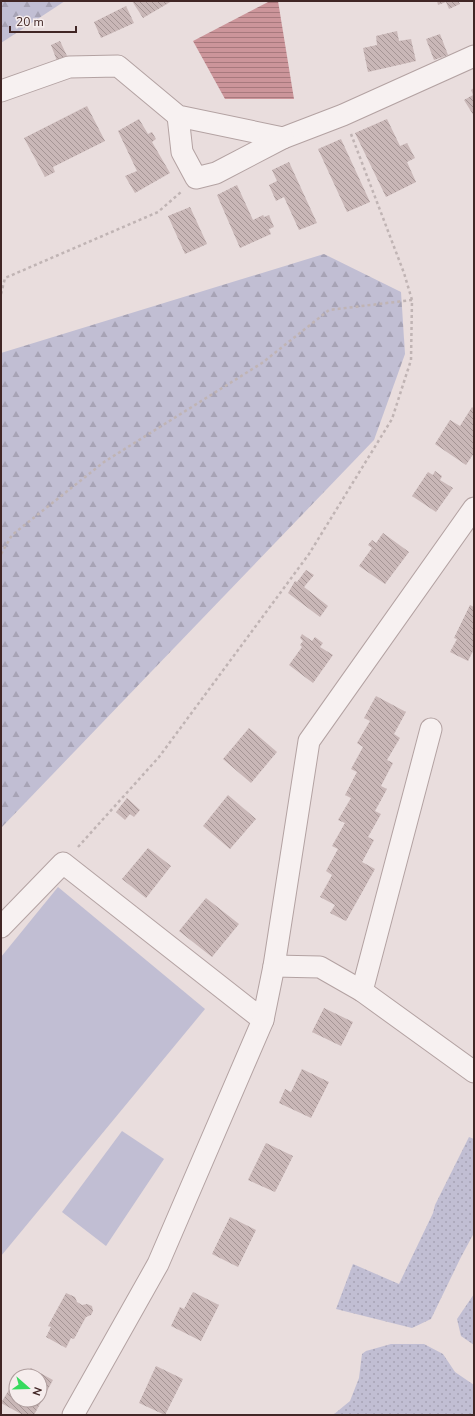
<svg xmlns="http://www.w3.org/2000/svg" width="475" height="1416" font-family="'Nunito Sans',sans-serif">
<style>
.grass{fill:url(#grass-dots)}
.forest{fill:url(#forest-firs)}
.pitch{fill:#c1bed3}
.water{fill:url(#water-rules)}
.building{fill:url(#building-back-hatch)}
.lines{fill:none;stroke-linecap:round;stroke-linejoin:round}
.minor-casing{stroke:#b3a2a2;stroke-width:23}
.path{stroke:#c0b4b4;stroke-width:2.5;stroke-dasharray:3 3;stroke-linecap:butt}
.minor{stroke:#f7f1f1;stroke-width:21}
</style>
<defs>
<pattern id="grass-dots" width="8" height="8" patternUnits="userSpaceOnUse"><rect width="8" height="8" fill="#c1bed3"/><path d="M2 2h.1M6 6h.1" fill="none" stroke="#a7a3b5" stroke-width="1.8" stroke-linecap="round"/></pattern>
<pattern id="forest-firs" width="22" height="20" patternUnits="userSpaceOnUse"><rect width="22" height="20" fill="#c1bed3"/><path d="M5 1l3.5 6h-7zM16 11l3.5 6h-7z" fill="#a7a3b5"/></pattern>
<pattern id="water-rules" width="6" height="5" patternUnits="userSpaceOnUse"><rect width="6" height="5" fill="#cc959a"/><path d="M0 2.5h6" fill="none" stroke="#a7797d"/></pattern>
<pattern id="building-back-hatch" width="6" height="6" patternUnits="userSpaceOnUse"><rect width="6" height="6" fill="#c9b7b7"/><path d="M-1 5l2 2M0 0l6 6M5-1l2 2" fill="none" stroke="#a59595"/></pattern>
</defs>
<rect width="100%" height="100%" fill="#e9dddd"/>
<g class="grass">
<polygon points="469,1137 474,1139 474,1233 461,1257 431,1319 412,1328 336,1309 353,1264 399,1284 433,1213 435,1205"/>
<polygon points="474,1294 474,1345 461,1336 457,1319"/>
<polygon points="391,1344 424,1344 443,1354 455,1372 474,1385 474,1415 333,1415 350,1401 359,1378 362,1354 366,1351"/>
</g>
<g class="forest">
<polygon points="1,1 65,1 1,43"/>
<polygon points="324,254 401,292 405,354 374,440 1,828 1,353"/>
</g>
<g class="pitch">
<polygon points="58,887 205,1009 1,1256 1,957"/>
<polygon points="122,1131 164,1159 106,1246 62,1212"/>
</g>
<polygon class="water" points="270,1 278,1 294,99 225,99 193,41"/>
<g class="building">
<polygon points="132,1 172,1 143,18"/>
<polygon points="437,1 458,1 460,4 449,9 446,2 438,5"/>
<polygon points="126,6 134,23 101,38 94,22"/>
<polygon points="397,31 399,41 411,39 416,61 368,72 363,48 377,45 376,36"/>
<polygon points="440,34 448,55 434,60 426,39"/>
<polygon points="60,41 67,56 57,61 51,45"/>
<polygon points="474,88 474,116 464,100 473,95 471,90"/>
<polygon points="87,106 105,141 53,167 55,172 45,177 24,138"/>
<polygon points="139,119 148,134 152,132 156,139 152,142 170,173 135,193 125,176 137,171 118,131"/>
<polygon points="387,119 400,146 407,143 415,158 407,162 416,182 386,197 355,133"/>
<polygon points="341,139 370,202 347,212 318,149"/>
<polygon points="289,162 317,223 299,230 284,197 276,201 269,185 277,181 272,170"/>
<polygon points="237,185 253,220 263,215 264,217 269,215 274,227 269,229 271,234 240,248 217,195"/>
<polygon points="190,207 207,244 185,254 168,216"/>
<polygon points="472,407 474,409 474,453 466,465 435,444 450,420 460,426"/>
<polygon points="435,471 442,476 440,480 453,488 436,512 412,496 428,472 433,475"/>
<polygon points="383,533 409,552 385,584 359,566 372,548 368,545 372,540 376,543"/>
<polygon points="306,570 314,575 304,587 328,606 320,617 288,593 295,581 297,582"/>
<polygon points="470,605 474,607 474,649 468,661 450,652 457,639 454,638"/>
<polygon points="302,634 312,641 315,637 323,643 320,647 333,655 313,683 289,665 302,647 300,645 303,641 300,638"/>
<polygon points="376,696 406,712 394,734 400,738 387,760 393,763 381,786 387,789 375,811 381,814 368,837 374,840 362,862 375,869 346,921 330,913 335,905 320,897 332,875 326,871 338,849 332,846 345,823 338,820 351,798 345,795 357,772 351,769 363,747 357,743 370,721 364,718"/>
<polygon points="249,728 277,752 251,783 223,759"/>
<polygon points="228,795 256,819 230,849 203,826"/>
<polygon points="127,798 140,810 134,817 130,814 125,820 116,812"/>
<polygon points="148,848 171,866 146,898 122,879"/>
<polygon points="206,898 239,924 212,957 179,931"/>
<polygon points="324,1008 353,1022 341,1046 312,1032"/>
<polygon points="302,1069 329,1082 311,1118 279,1103 285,1089 291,1092"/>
<polygon points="266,1143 293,1156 275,1192 248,1180"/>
<polygon points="230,1217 256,1230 238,1267 212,1254"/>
<polygon points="193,1292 219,1305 201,1341 171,1326 180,1307 184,1309"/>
<polygon points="66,1293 75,1297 77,1302 82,1305 87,1304 92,1306 93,1311 91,1315 86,1317 74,1339 71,1338 66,1348 46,1337 51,1327 48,1326"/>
<polygon points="156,1366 183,1379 165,1415 139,1403"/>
<polygon points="31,1368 53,1380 34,1415 23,1415 1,1403 16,1378 16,1400 40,1400 40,1376 26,1376"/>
</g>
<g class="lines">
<g class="minor-casing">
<g id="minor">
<polyline points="1,91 69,67 118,66 178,116 283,138 343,115 474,56"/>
<polyline points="178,116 182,152 196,178 216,173 283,138"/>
<polyline points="1,927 63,863 263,1020"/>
<polyline points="274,966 320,967 362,991 474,1072"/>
<polyline points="362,991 431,729"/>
<polyline points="73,1415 158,1264 263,1020 274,966 309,741 474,508"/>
</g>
</g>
<g class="path">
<polyline points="1,294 5,278 158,212 181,192"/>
<polyline points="1,554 12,535 104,462 262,363 329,310 412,300"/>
<polyline points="78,847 159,757 309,554 392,419 411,360 412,300 404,273 351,134"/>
</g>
<use href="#minor" class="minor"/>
</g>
<rect width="475" height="1416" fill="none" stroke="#412625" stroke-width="4"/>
<g transform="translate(28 1388) rotate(110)"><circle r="19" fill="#f6eded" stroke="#ae9d9d"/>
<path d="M0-3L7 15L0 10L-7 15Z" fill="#36da5d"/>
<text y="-6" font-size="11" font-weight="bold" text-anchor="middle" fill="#412625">N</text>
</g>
<path d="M10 26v6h66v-6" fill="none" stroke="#412625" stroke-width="2"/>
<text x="16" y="26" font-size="12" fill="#412625" stroke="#f6eded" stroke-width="3" paint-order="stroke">20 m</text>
</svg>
